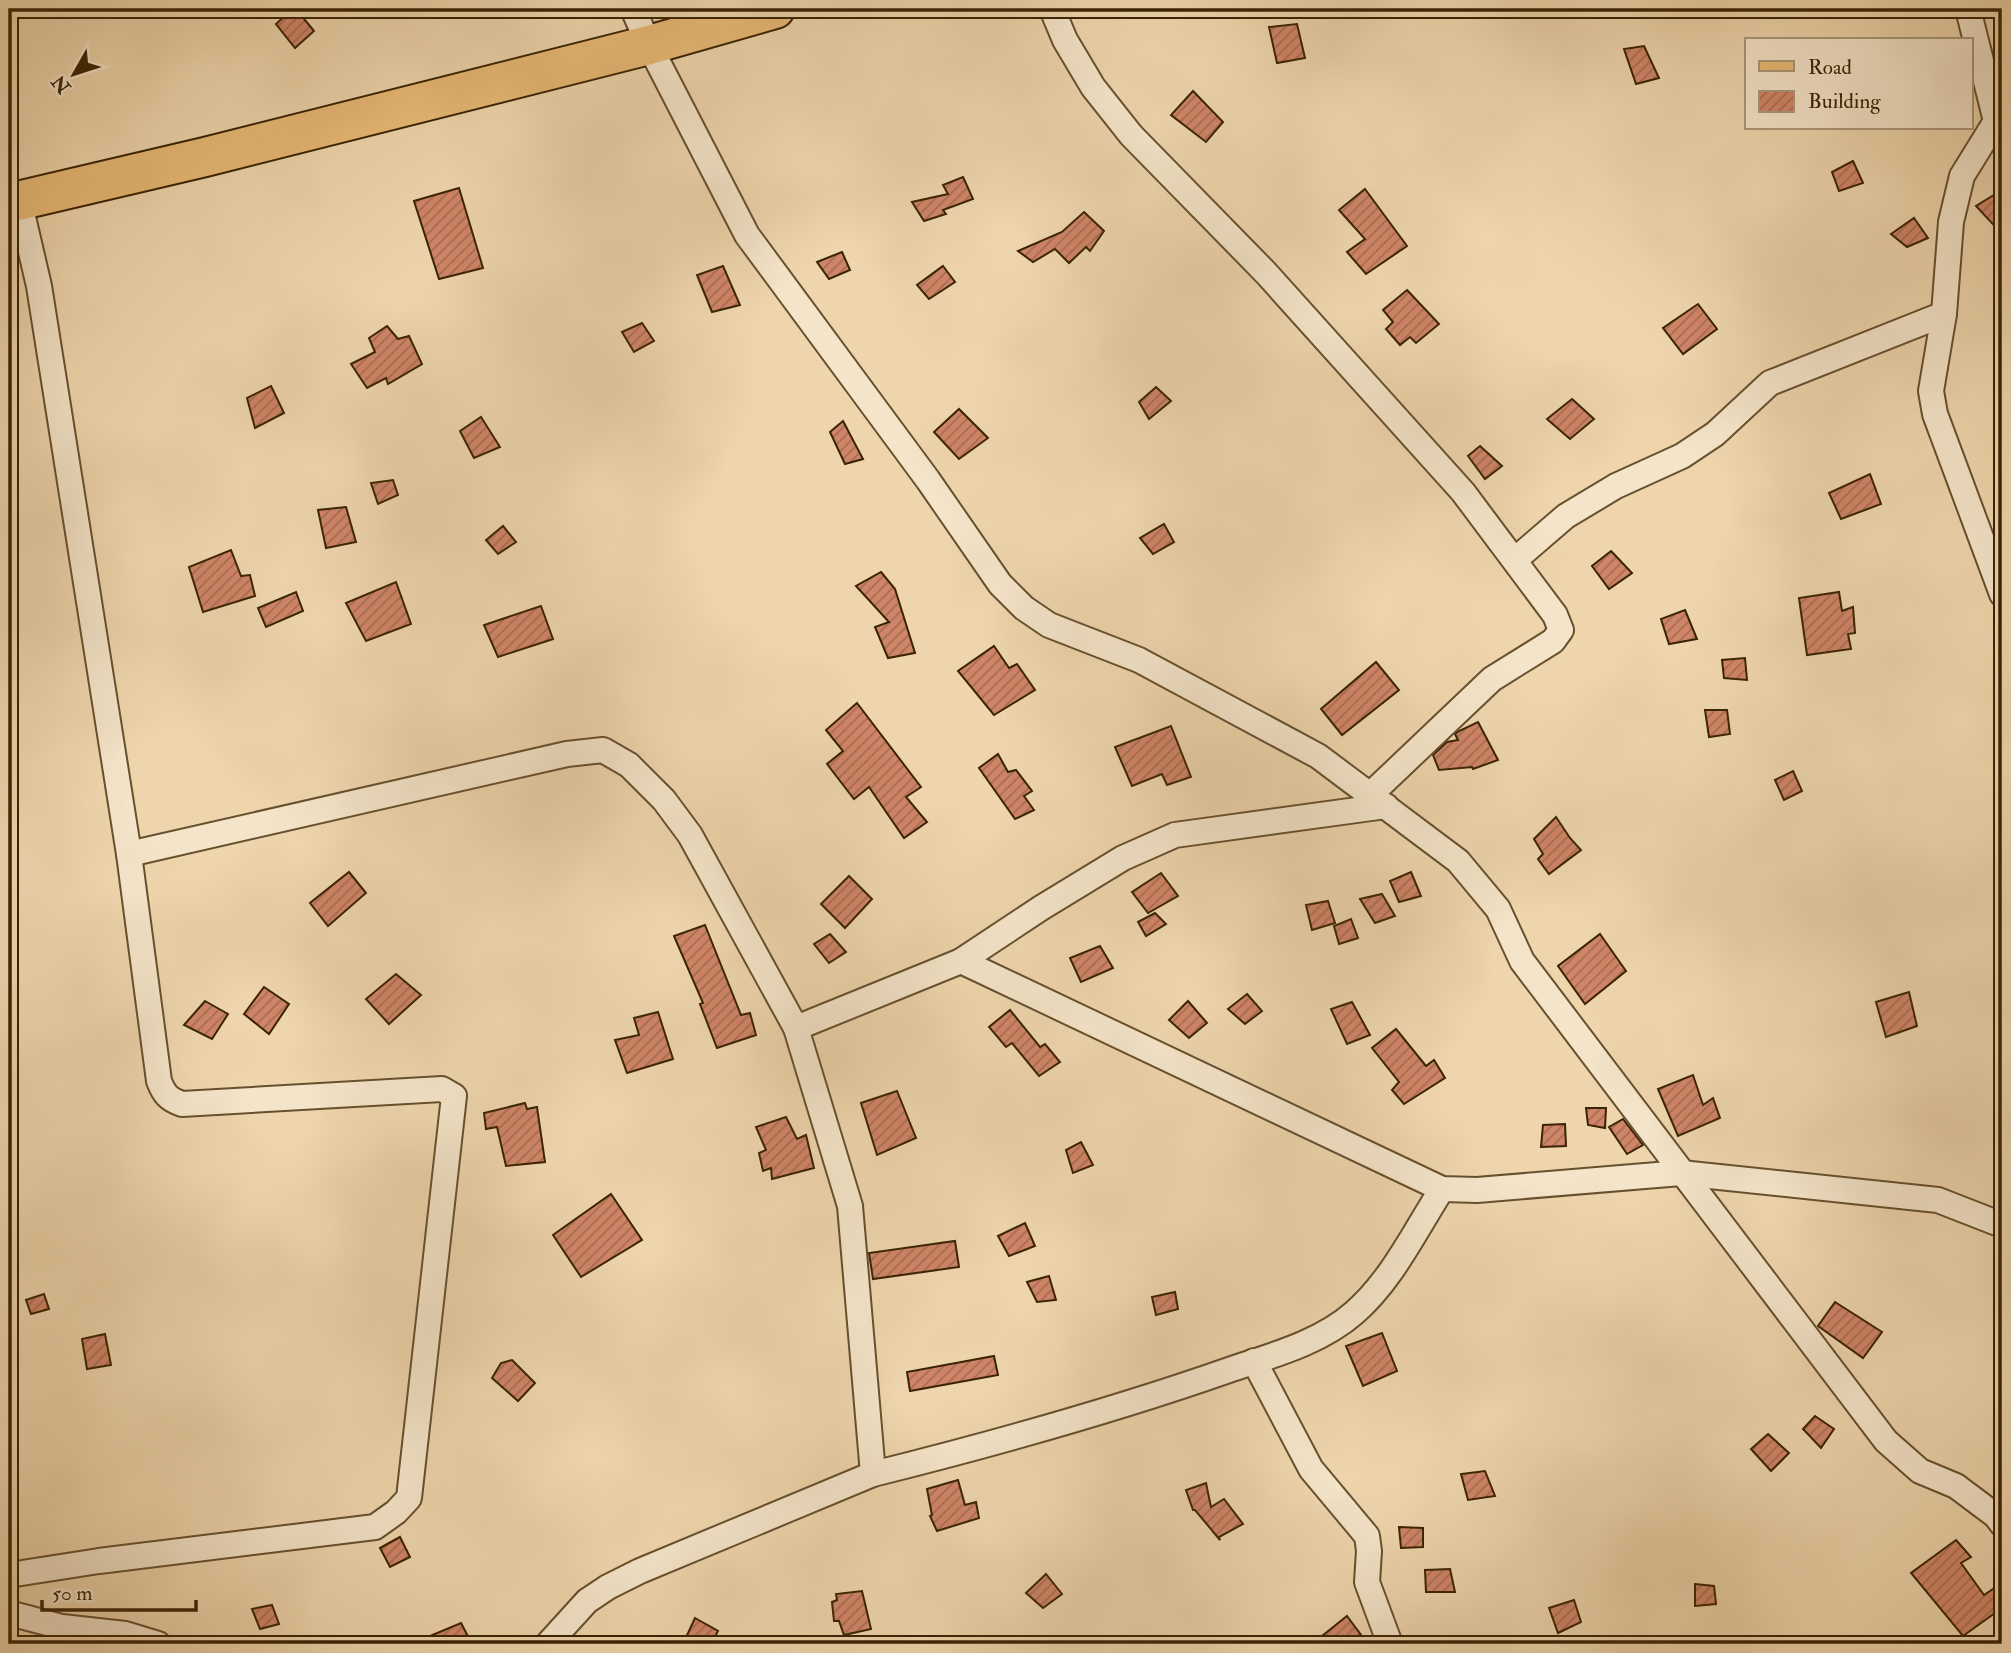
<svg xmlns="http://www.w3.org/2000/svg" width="2011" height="1653" font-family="'IM FELL Double Pica',serif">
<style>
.building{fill:url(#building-hatch);stroke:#3a2304;stroke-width:2}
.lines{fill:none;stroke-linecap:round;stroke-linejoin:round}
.minor-casing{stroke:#67502e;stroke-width:28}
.primary-casing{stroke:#3a2304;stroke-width:42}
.minor{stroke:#f4e4c9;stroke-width:24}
.primary{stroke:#e7ba76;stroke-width:38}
</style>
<defs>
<pattern id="building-hatch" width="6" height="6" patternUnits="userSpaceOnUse" patternTransform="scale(1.75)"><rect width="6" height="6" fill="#cf8567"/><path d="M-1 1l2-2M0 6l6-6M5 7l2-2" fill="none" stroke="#a96c53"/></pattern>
</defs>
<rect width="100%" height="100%" fill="#eed5ac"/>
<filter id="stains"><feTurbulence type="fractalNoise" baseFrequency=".00286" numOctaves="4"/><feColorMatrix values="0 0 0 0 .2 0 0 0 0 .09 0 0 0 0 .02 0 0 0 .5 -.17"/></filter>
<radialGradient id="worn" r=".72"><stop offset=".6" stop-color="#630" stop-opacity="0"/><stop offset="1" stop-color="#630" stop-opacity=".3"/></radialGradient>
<g class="building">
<polygon points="292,9 296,9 314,31 295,48 276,24"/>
<polygon points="1297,24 1305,58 1277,63 1269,27"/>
<polygon points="1644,46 1659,78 1636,84 1624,49"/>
<polygon points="1193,91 1223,122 1206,142 1171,115"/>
<polygon points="1853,161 1863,183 1839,191 1832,172"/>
<polygon points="963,177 973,199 943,210 946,214 924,221 912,202 948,194 943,185"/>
<polygon points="459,188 483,268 439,279 414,201"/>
<polygon points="1365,189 1407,246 1366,274 1347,252 1365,239 1339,210"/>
<polygon points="2002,190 2002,234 1976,206"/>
<polygon points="1084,212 1104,231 1090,251 1086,247 1069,263 1055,249 1033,262 1018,251 1062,232"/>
<polygon points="1914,218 1928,238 1907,247 1891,234"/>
<polygon points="842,252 850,270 829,279 817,262"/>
<polygon points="723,266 740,305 712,312 697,275"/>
<polygon points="943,266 955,282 929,299 917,285"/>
<polygon points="1407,290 1439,324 1416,343 1410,337 1400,345 1386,329 1393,322 1383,310"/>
<polygon points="1698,304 1717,329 1683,354 1663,328"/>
<polygon points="642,323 654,341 634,352 622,332"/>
<polygon points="387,326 398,339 409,336 422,364 388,384 386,378 367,388 351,364 375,352 369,338"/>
<polygon points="271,386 284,413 255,428 247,398"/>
<polygon points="1156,387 1171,401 1149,419 1139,402"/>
<polygon points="1572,399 1594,419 1570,439 1547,419"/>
<polygon points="959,409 988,438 959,459 934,432"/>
<polygon points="481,417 500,447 474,458 460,431"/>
<polygon points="843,421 863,459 845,464 830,432"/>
<polygon points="1480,446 1502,466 1485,479 1468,456"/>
<polygon points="1870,474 1881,504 1841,519 1829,493"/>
<polygon points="393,480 398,495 378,504 371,483"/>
<polygon points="346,507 356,542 326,548 318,510"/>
<polygon points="1164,524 1174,542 1153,554 1140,538"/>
<polygon points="503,526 516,542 498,554 486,540"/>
<polygon points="231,550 241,576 250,575 255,596 203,612 189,567"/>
<polygon points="1611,551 1632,573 1609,589 1592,566"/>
<polygon points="881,572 895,589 915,653 888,658 875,627 889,622 856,586"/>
<polygon points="396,582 411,624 366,641 346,603"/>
<polygon points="296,592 303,611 266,627 258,608"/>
<polygon points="1839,592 1842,611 1853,607 1855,633 1848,634 1851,649 1807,655 1799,598"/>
<polygon points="541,606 553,639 498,657 484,625"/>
<polygon points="1685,610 1697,639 1669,644 1661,619"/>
<polygon points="994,646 1009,668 1017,664 1035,690 994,715 958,671"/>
<polygon points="1745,658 1747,680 1724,678 1722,660"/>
<polygon points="1376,662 1399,690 1342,735 1321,709"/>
<polygon points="857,703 921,787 906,797 927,822 904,838 869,787 854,799 827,764 843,751 826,730"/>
<polygon points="1705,710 1727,710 1730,734 1709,737"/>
<polygon points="1478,722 1498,760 1473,769 1472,767 1439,770 1433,755 1447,742 1458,740 1455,734 1459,731"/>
<polygon points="1171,726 1191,777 1167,785 1162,774 1132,786 1115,747"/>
<polygon points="998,754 1008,772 1016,770 1032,791 1024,796 1034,810 1015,819 979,768"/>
<polygon points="1793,771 1802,791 1784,800 1775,780"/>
<polygon points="1556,817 1570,838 1581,850 1549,874 1538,859 1543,854 1534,839"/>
<polygon points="349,872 366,893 328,926 310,903"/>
<polygon points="1411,872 1421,896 1399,902 1390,881"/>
<polygon points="1161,873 1178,896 1148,913 1132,892"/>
<polygon points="849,876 872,899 845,928 821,904"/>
<polygon points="1382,894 1395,916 1375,923 1360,899"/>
<polygon points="1328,901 1335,923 1312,930 1306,905"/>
<polygon points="1155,913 1166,924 1146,936 1138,922"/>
<polygon points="1351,919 1358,938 1339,944 1334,926"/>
<polygon points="705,925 741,1015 750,1013 756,1035 717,1048 700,1004 703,1003 674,936"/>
<polygon points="830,934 846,952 829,963 814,944"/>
<polygon points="1600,934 1626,971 1585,1004 1558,966"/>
<polygon points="1100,946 1113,968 1081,982 1070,958"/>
<polygon points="396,974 421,995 389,1024 366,999"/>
<polygon points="264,987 289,1004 269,1034 244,1014"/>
<polygon points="1909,992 1917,1026 1886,1037 1876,1002"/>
<polygon points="1247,994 1262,1011 1245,1024 1228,1009"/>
<polygon points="205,1001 228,1014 212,1039 184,1025"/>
<polygon points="1188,1001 1207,1023 1189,1038 1169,1020"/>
<polygon points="1352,1002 1370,1035 1347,1044 1331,1009"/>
<polygon points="1010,1010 1040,1047 1045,1044 1060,1062 1039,1076 1012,1043 1006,1047 989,1027"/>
<polygon points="658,1012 673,1059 627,1073 615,1040 639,1035 634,1018"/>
<polygon points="1396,1029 1426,1066 1434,1060 1445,1078 1404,1104 1392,1090 1399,1082 1372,1048"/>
<polygon points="1693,1075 1703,1105 1713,1098 1720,1118 1678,1136 1658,1089"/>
<polygon points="897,1091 916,1138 877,1155 861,1103"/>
<polygon points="525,1103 527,1109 537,1107 545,1162 506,1166 497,1127 486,1129 484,1113"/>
<polygon points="1586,1108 1606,1108 1605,1128 1588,1125"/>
<polygon points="786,1117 797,1139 806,1135 814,1168 772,1179 771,1168 763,1171 759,1153 766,1150 756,1127"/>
<polygon points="1623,1119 1643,1145 1627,1154 1609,1127"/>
<polygon points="1565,1124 1566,1146 1541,1147 1543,1125"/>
<polygon points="1081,1142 1093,1165 1073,1173 1066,1150"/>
<polygon points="611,1194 642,1240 581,1277 553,1235"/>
<polygon points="1025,1223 1035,1246 1009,1256 998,1236"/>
<polygon points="955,1241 959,1267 873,1279 869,1253"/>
<polygon points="1049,1276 1056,1300 1037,1302 1027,1282"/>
<polygon points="1175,1292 1178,1309 1156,1315 1152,1297"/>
<polygon points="44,1294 49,1309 31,1314 26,1300"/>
<polygon points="1835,1302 1882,1332 1863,1358 1818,1326"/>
<polygon points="1382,1333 1397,1371 1363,1386 1346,1346"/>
<polygon points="105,1334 111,1365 87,1369 82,1339"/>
<polygon points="994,1356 998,1375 910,1391 907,1372"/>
<polygon points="512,1360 535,1383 518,1401 492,1378 501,1363"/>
<polygon points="1815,1416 1834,1429 1821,1448 1803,1429"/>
<polygon points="1768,1434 1789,1453 1771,1471 1751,1449"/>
<polygon points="1485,1471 1495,1496 1468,1500 1461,1474"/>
<polygon points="958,1480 965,1505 976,1502 979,1518 937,1531 930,1516 932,1515 927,1489"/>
<polygon points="1206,1483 1211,1507 1224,1499 1243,1524 1219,1537 1220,1540 1195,1510 1193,1510 1186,1490"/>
<polygon points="1399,1527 1423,1528 1423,1547 1401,1548"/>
<polygon points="400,1537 410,1557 390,1567 380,1548"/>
<polygon points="1956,1540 1971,1557 1961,1563 1984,1595 1996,1587 2002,1597 2002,1608 1963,1636 1911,1573"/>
<polygon points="1450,1569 1455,1592 1426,1592 1425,1570"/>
<polygon points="1046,1574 1062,1594 1043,1608 1026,1593"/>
<polygon points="1695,1584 1714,1586 1716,1604 1695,1606"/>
<polygon points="862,1591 871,1629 844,1635 839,1621 834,1621 832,1602 837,1600 836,1594"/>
<polygon points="1574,1600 1581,1622 1558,1633 1549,1608"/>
<polygon points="272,1605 279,1624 260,1629 252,1609"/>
<polygon points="1347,1616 1361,1635 1343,1644 1312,1644"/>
<polygon points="695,1618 718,1631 711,1644 683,1644"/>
<polygon points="461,1623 472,1644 411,1644"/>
</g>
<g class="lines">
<g class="minor-casing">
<g id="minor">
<polyline points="633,9 649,45 747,235 928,480 1000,584 1024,608 1049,625 1139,660 1318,756 1458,861 1498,909 1522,961 1886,1441 1920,1471 1956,1486 1996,1516 2002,1524"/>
<polyline points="1052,9 1065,40 1093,87 1131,135 1266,273 1463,492 1555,615 1561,630 1553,641 1492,679 1371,794"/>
<polyline points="1968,9 1996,121 1962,176 1951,222 1944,314 1931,391 1935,414 2002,594"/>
<polyline points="1516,559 1566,516 1616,486 1682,456 1715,434 1770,383 1944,314"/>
<polyline points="129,854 567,754 603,750 629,765 664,800 690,835 796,1028 850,1206 873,1474 640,1571 608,1587 587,1601 548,1644"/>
<polyline points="961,961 1442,1189 1477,1190 1681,1173 1938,1200 2002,1225"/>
<polyline points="796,1028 961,961 1041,908 1123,858 1175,835 1386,806"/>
<polyline points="1254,1361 1311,1469 1367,1536 1369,1551 1367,1582 1390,1644"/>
<path d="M873,1474c120,-30 239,-63 356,-104 41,-14 91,-27 125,-57 38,-33 61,-82 88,-124"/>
<path d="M9,1575l90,-14 276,-34 21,-15 13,-14 45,-402 -12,-7 -260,15c-14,-5 -18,-10 -23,-23l-30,-227 -90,-568 -20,-86"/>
<polyline points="9,1613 62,1627 125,1634 158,1644"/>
</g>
</g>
<g class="primary-casing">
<polyline id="primary" points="9,203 205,157 649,45 775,9"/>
</g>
<use href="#minor" class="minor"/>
<use href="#primary" class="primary"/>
</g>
<rect width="2011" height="1653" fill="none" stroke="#eed5ac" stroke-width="35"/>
<rect x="10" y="10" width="1990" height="1632" fill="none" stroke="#3a2304" stroke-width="3.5"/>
<rect x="18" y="18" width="1976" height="1618" fill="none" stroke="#3a2304" stroke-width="2"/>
<rect x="1745" y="38" width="228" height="91" fill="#f4e4c9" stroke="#aa977a" stroke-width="2"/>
<rect x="1759" y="61" width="35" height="10" fill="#e7ba76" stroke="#aa977a" stroke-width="2"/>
<text x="1808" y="74" font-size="21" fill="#3a2304">Road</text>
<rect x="1759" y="91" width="35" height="21" fill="url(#building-hatch)" stroke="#aa977a" stroke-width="2"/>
<text x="1808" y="108" font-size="21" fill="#3a2304">Building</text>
<g transform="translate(74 74) rotate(231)" stroke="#f4e4c9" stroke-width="5" paint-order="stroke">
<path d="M0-5L12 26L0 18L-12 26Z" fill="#3a2304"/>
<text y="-10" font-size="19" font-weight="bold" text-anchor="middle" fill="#3a2304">N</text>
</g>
<path d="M42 1600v10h154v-10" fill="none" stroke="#3a2304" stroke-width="3.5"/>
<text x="52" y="1600" font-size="21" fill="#3a2304" stroke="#f4e4c9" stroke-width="5" paint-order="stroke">50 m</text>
<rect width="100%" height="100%" filter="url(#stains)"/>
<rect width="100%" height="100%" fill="url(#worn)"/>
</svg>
